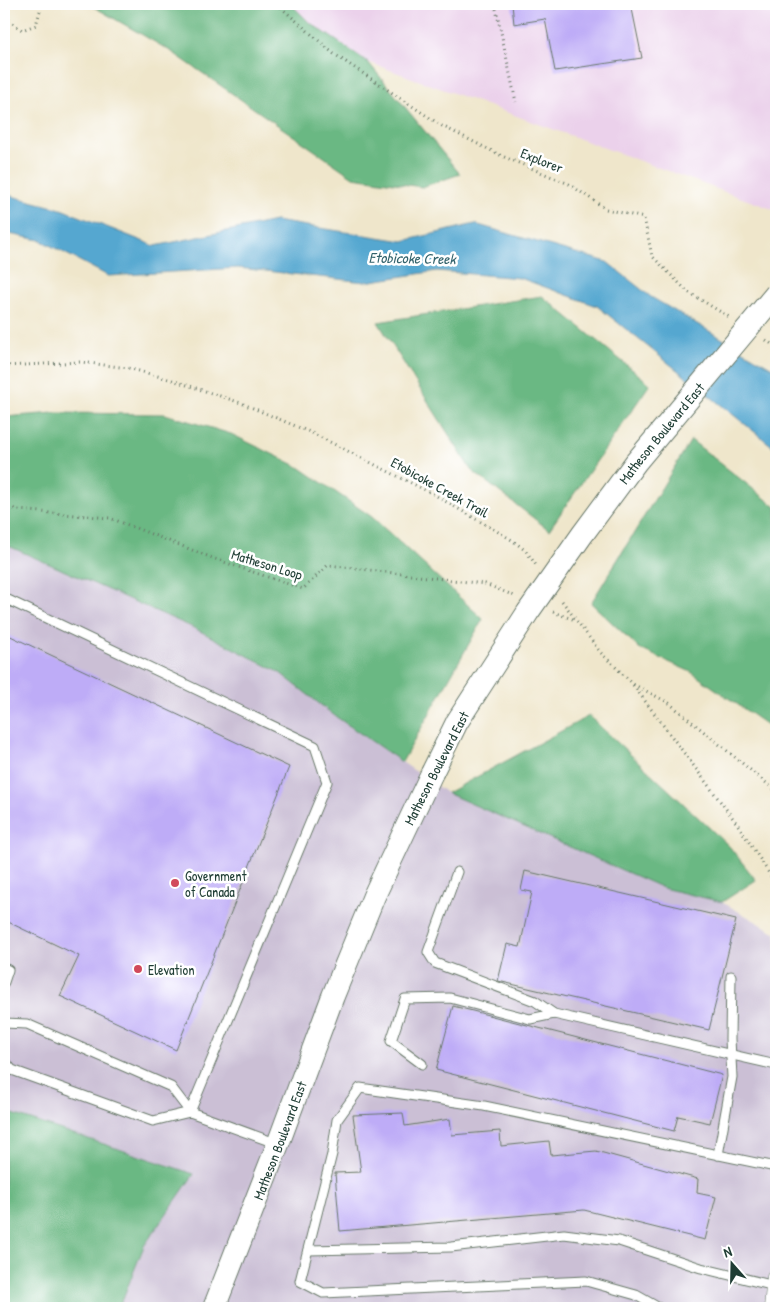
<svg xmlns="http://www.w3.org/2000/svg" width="780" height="1312" font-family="'Patrick Hand',sans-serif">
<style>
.built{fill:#ebd1eb}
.industrial{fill:#cbbfd5}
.forest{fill:#6ab883;stroke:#447a5c}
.water{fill:#55a7d0;stroke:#3a7282}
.building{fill:#beacf7}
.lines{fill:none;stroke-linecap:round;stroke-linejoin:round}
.service-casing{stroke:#687869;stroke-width:11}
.minor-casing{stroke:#687869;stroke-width:19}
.tertiary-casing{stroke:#687869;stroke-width:24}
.path{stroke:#687869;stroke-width:3;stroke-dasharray:1 4;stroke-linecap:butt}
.service{stroke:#fff;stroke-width:9}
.minor{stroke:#fff;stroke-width:18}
.tertiary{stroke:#fff;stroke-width:22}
.tertiary-bridge-casing{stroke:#687869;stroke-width:24;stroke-linecap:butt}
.tertiary-bridge{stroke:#fff;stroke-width:22}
.poi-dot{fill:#d1495b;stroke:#fff;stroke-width:2}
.labels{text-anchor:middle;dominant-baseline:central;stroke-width:5;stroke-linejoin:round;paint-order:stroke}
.street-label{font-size:14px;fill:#1f3d34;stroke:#fff}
.poi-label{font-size:14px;fill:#1f3d34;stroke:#fff;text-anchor:start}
.water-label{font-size:15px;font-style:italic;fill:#32626b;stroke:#fff}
</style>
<rect width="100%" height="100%" fill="#fff"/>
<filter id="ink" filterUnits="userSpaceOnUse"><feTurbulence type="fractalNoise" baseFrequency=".02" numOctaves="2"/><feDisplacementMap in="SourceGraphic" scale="10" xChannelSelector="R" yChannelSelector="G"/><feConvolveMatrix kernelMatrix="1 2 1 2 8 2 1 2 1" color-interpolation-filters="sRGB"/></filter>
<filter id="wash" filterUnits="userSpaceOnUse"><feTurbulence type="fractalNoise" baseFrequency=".0096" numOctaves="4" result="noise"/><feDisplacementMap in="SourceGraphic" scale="20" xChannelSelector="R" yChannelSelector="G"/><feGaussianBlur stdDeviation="1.12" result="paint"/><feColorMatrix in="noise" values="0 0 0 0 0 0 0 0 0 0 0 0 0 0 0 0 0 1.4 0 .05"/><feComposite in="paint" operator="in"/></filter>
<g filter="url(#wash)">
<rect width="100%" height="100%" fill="#efe6cb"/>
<polygon class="built" points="291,4 776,4 776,205 772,209 368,62 309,22"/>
<polygon class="industrial" points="4,544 194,628 279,672 335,716 447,793 663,888 722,902 776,933 776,1308 4,1308"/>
<g class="forest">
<polygon points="89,4 291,4 309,22 368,62 460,174 422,187 353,177 172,52"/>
<polygon points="542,296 650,384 549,530 471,470 378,322"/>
<polygon points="54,413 165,414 231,434 299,467 372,517 483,619 402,762 335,716 279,672 194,628 4,544 4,417"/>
<polygon points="691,440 776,507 776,734 767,725 691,672 640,649 591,603"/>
<polygon points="589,716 729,846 756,880 722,902 663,888 447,793"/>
<polygon points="4,1111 194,1174 144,1246 119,1308 4,1308"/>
</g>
<polygon class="water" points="4,194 61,209 155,246 275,221 403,241 475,224 607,262 651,297 776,370 776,449 597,306 520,278 437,271 365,282 238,268 108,276 40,240 4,233"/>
<g id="blocks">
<g class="building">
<polygon points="512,4 631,4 642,58 555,71 545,19 514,24"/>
<polygon points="4,633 289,767 176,1050 60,996 79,956 4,920"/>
<polygon points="525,871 736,920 709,1030 498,981 507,944 520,947 532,892 521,890"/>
<polygon points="453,1006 722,1075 710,1123 678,1116 674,1131 436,1070"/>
<polygon points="403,1113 405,1126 450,1119 452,1135 500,1131 501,1146 549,1141 551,1155 596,1151 698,1179 697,1193 716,1197 705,1240 584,1210 340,1231 335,1173 361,1172 353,1115"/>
</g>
</g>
</g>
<g filter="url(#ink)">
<use href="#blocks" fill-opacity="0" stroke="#687869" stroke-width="1"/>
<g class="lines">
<g class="service-casing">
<g id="service">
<polyline points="4,598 315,746 327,782 190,1112"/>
<polyline points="457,872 428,952 435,963 535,1001 554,1014 776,1065"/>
<polyline points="4,968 8,970 4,982"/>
<polyline points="4,1023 27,1024 171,1087 190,1112 278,1144"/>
<polyline points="4,1060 12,1070 153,1121 190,1112"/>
<polyline points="422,1064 391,1041 405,999 450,998 530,1019 554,1014"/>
<polyline points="718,1155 732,1077 730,1039 731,976"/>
<polyline points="308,1250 451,1247 564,1234 619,1241 701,1268 775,1286"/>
<polyline points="659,1308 636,1295 586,1281 323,1293 300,1281 332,1154 337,1120 360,1088 484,1106 776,1167"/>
</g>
</g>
<g class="minor-casing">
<polyline id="minor" points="773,1308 776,1277"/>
</g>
<g class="tertiary-casing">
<g id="tertiary">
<path id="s1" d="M214,1308l64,-164 55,-148 41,-100 58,-123"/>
</g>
</g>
<g class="path">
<polyline points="277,4 334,54 442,126 502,156 569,184 606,209 644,218 652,256 688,292 729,317"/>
<polyline points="495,4 516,102"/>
<polyline points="4,19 7,19 22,30 36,25 42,4"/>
<polyline points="766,340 776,347"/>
<polyline points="4,366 81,362 128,368 172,380 241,403 312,433 433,494 512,540 526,551 536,565"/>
<polyline points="4,506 18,510 110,518 215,559 303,589 328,565 485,584 515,596"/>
<polyline points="562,601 600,652 633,684 669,703 776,791"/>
<polyline points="553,612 575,620"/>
<polyline points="633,685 738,825 776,884"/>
</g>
<use href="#service" class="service"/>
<use href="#minor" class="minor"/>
<use href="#tertiary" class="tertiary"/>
<g class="tertiary-bridge-casing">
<g id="tertiary-bridge">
<path id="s2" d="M432,773l25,-51 71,-110 54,-77 54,-73 140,-168"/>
</g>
</g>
<use href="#tertiary-bridge" class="tertiary-bridge"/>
</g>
</g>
<g class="poi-dot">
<circle cx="175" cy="883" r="5"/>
<circle cx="138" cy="969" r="5"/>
</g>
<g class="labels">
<g class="street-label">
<text transform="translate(542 160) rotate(22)">Explorer</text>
<text stroke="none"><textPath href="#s2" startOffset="411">Matheson Boulevard East</textPath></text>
<text transform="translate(440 487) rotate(29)">Etobicoke Creek Trail</text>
<text transform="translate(267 564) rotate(17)">Matheson Loop</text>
<text transform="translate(436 768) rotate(-63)">Matheson Boulevard East</text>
<text stroke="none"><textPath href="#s1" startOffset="180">Matheson Boulevard East</textPath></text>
</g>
<g class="poi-label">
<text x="185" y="875">Government<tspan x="185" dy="16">of Canada</tspan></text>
<text x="148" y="969">Elevation</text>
</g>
<g class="water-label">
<text transform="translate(412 258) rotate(1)">Etobicoke Creek</text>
</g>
</g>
<rect width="780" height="1312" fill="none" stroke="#fff" stroke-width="20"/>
<g transform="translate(732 1264) rotate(340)" stroke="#ffffff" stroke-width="4" paint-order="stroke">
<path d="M0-4L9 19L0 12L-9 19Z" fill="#1f3d34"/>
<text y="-8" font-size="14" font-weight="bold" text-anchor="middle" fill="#1f3d34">N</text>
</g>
</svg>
